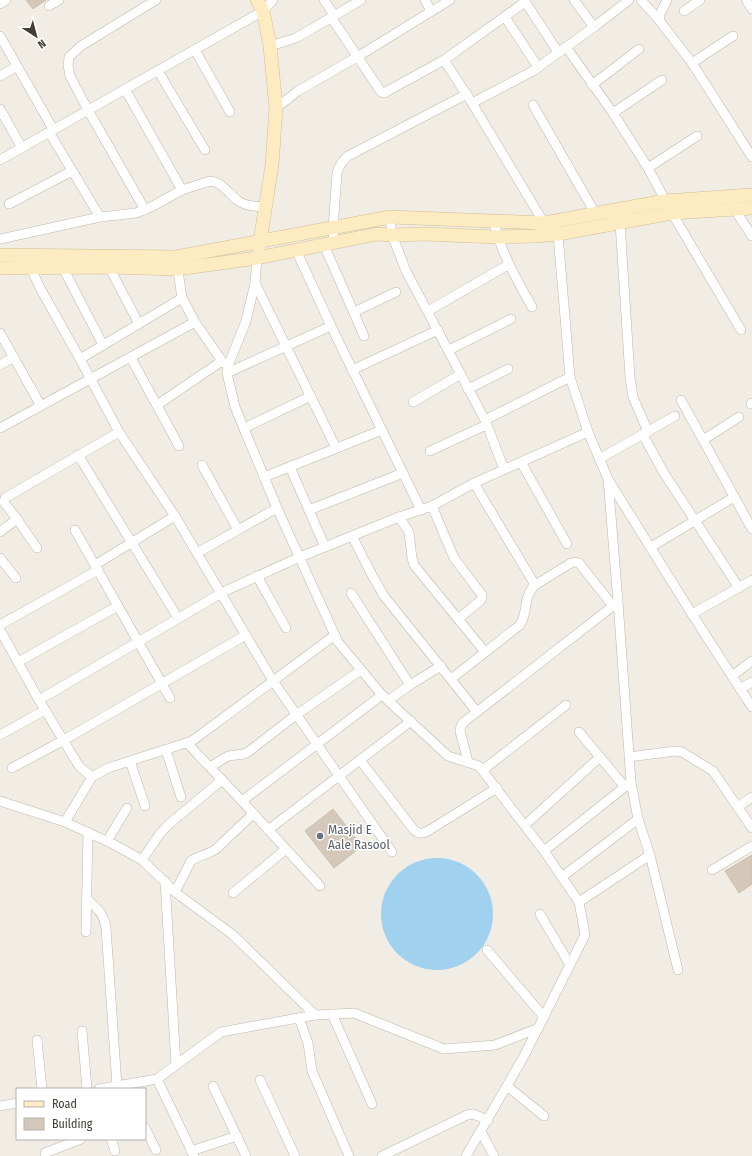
<svg xmlns="http://www.w3.org/2000/svg" width="752" height="1156" font-family="'Fira Sans Condensed',sans-serif">
<style>
.water{fill:#a0d1ee}
.building{fill:#d3c8b9;stroke:#cdbfad}
.lines{fill:none;stroke-linecap:round;stroke-linejoin:round}
.street-casing{stroke:#bfb7aa;stroke-width:10}
.secondary-casing{stroke:#d1be94;stroke-width:14}
.street{stroke:#fff;stroke-width:9}
.secondary{stroke:#fdecc2;stroke-width:13}
.worship-dot{fill:#6b7280;stroke:#fff;stroke-width:1.5}
.labels{text-anchor:middle;dominant-baseline:central;stroke-width:3;stroke-linejoin:round;paint-order:stroke}
.worship-label{font-size:13px;fill:#5b616d;stroke:#fff;text-anchor:start}
</style>
<rect width="100%" height="100%" fill="#f1ede4"/>
<circle class="water" cx="437" cy="914" r="56"/>
<g class="building">
<polygon points="26,0 46,0 33,9"/>
<polygon points="333,809 362,846 334,868 305,831"/>
<polygon points="752,855 752,884 739,893 725,871"/>
</g>
<g class="lines">
<g class="street-casing">
<g id="street">
<polyline points="324,0 334,15"/>
<polyline points="425,0 431,11"/>
<polyline points="524,0 558,52"/>
<polyline points="574,0 594,27"/>
<polyline points="641,0 659,20"/>
<polyline points="667,0 660,14 659,20 692,63 752,157"/>
<polyline points="746,0 752,9"/>
<polyline points="0,4 6,0"/>
<polyline points="49,6 59,0"/>
<polyline points="684,11 700,0"/>
<polyline points="331,17 381,92 384,93 444,60 525,2"/>
<polyline points="505,17 538,67"/>
<polyline points="0,36 53,129"/>
<polyline points="270,46 296,38 361,0"/>
<polyline points="566,47 613,113 648,168 672,213 741,330"/>
<polyline points="195,50 230,112"/>
<polyline points="444,60 472,103 544,223"/>
<polyline points="692,63 733,36"/>
<polyline points="158,71 205,150"/>
<polyline points="0,76 17,66"/>
<polyline points="592,85 639,49"/>
<polyline points="125,89 182,190"/>
<polyline points="472,103 533,71 594,27 629,0"/>
<polyline points="533,105 595,213"/>
<polyline points="276,108 298,91 357,57 450,0"/>
<polyline points="0,109 22,148"/>
<polyline points="613,113 662,80"/>
<polyline points="49,132 100,217"/>
<polyline points="0,160 263,11 273,0"/>
<polyline points="648,168 697,136"/>
<polyline points="9,204 72,171"/>
<polyline points="618,209 620,223 630,377 633,397 648,432"/>
<polyline points="145,210 88,110 70,76 68,65 69,57 81,46 156,0"/>
<polyline points="735,210 752,236"/>
<polyline points="390,217 392,235 406,271 485,420 504,469"/>
<path d="M494,222c7,31 23,58 38,85"/>
<path d="M0,239l100,-22 36,-4 15,-6 31,-17 28,-9c13,1 20,15 30,21 8,5 17,4 25,5"/>
<path d="M334,242l-1,-13 4,-56c2,-8 5,-12 11,-17l119,-62"/>
<polyline points="324,245 364,336"/>
<polyline points="296,250 331,326 421,510"/>
<polyline points="257,258 255,283 246,321 228,366 227,373 235,407 277,508 338,642 382,695 448,756 479,766 544,851 579,902 585,935 523,1058 466,1156"/>
<polyline points="177,264 182,298 195,322 222,361 228,366"/>
<polyline points="109,267 139,324"/>
<polyline points="31,268 39,286 80,359 119,432 175,516 273,681 392,852"/>
<polyline points="63,268 103,345"/>
<polyline points="255,283 336,448"/>
<polyline points="428,311 508,265"/>
<polyline points="354,312 396,292"/>
<polyline points="0,333 41,406"/>
<polyline points="449,350 511,319"/>
<polyline points="131,358 179,446"/>
<polyline points="80,359 182,298"/>
<polyline points="0,365 14,357"/>
<polyline points="352,370 438,330"/>
<polyline points="227,373 331,326"/>
<polyline points="468,389 508,369"/>
<polyline points="681,400 752,529"/>
<polyline points="413,402 461,374"/>
<polyline points="751,404 752,403"/>
<polyline points="157,405 222,361"/>
<polyline points="485,420 570,377"/>
<polyline points="0,428 195,322"/>
<polyline points="244,428 311,396"/>
<polyline points="588,432 608,479 618,602 631,782 638,819 650,855 678,970"/>
<polyline points="643,435 664,473 739,588"/>
<polyline points="703,440 739,417"/>
<polyline points="430,451 486,425"/>
<polyline points="78,455 178,618"/>
<polyline points="599,459 675,416"/>
<polyline points="521,462 567,544"/>
<polyline points="202,465 238,530"/>
<polyline points="290,467 325,547"/>
<polyline points="264,477 382,430"/>
<polyline points="609,481 692,614 752,707"/>
<polyline points="474,483 535,585"/>
<polyline points="432,506 454,558 482,595 482,598 480,601 458,619"/>
<polyline points="309,510 403,473"/>
<polyline points="399,517 409,532 412,558 414,565 485,652"/>
<polyline points="75,530 170,698"/>
<polyline points="0,532 17,519"/>
<polyline points="352,536 372,575 384,596 477,712"/>
<polyline points="651,547 734,497"/>
<polyline points="37,548 17,519 6,505 4,502 5,498 119,432"/>
<polyline points="197,553 277,508"/>
<polyline points="0,558 16,578"/>
<polyline points="95,565 175,516"/>
<polyline points="257,576 286,628"/>
<polyline points="351,593 410,685"/>
<polyline points="692,614 752,580"/>
<polyline points="0,625 98,570"/>
<polyline points="0,630 39,700 79,766 92,777"/>
<polyline points="18,662 118,606"/>
<polyline points="732,676 752,661"/>
<path d="M451,679l69,-54c9,-14 2,-27 15,-40l36,-22 4,-1 4,1 34,43"/>
<polyline points="740,689 752,682"/>
<polyline points="39,700 225,591 300,557 399,517 432,506 474,483 588,432 570,377 558,234 557,229"/>
<polyline points="389,700 410,685 441,666"/>
<polyline points="579,732 625,787"/>
<polyline points="0,735 45,710"/>
<polyline points="187,743 242,801 320,886"/>
<polyline points="166,750 181,797"/>
<polyline points="629,757 675,751 682,752 713,771 752,828"/>
<path d="M360,760l54,70c5,4 8,4 14,1l69,-43"/>
<polyline points="130,761 145,806"/>
<polyline points="468,762 460,731 461,726 464,722 618,602"/>
<polyline points="210,767 228,756 244,754 248,752 296,715 361,670"/>
<polyline points="12,768 64,740 246,635"/>
<polyline points="483,770 566,705"/>
<polyline points="0,801 65,822 113,844 142,860 175,892 233,935 315,1015"/>
<polyline points="242,801 382,695"/>
<polyline points="738,807 752,797"/>
<polyline points="65,822 92,777 108,768 192,741 335,635"/>
<polyline points="525,825 600,757"/>
<polyline points="268,830 411,721"/>
<polyline points="107,841 127,808"/>
<polyline points="544,851 631,782"/>
<polyline points="142,860 159,835 168,825 222,780"/>
<polyline points="712,870 752,846"/>
<polyline points="562,877 638,819"/>
<polyline points="165,881 176,1065"/>
<path d="M175,892l16,-31c7,-6 17,-6 25,-12l37,-35"/>
<polyline points="233,893 286,849"/>
<path d="M87,899c10,9 17,15 19,29l11,158"/>
<polyline points="579,902 650,855"/>
<polyline points="540,914 570,965"/>
<polyline points="86,932 88,832"/>
<polyline points="487,950 544,1017"/>
<polyline points="332,1014 372,1104"/>
<polyline points="299,1018 308,1043 312,1071 349,1156"/>
<polyline points="82,1031 87,1089"/>
<polyline points="37,1040 42,1089"/>
<polyline points="157,1079 194,1156"/>
<polyline points="260,1080 295,1156"/>
<polyline points="213,1086 246,1156"/>
<polyline points="507,1086 544,1116"/>
<polyline points="99,1089 157,1079 221,1032 315,1015 354,1013 444,1049 495,1045 539,1028"/>
<polyline points="0,1106 17,1103"/>
<polyline points="145,1128 156,1150"/>
<polyline points="481,1132 494,1156"/>
<polyline points="111,1139 115,1151"/>
<polyline points="191,1151 237,1136"/>
<polyline points="45,1153 81,1139"/>
<polyline points="382,1156 467,1115 473,1114 488,1120"/>
</g>
</g>
<g class="secondary-casing">
<g id="secondary">
<polyline points="257,0 263,11 270,46 276,108 272,165 259,248"/>
<polyline points="0,255 176,257 390,217 544,223 665,201 752,195"/>
<polyline points="0,268 109,267 177,269 257,258 377,234 392,235 424,234 497,237 534,236 558,234 672,213 752,208"/>
</g>
</g>
<use href="#street" class="street"/>
<use href="#secondary" class="secondary"/>
</g>
<circle class="worship-dot" cx="320" cy="836" r="4"/>
<g class="labels">
<g class="worship-label">
<text x="328" y="829">Masjid E<tspan x="328" dy="15">Aale Rasool</tspan></text>
</g>
</g>
<rect x="16" y="1088" width="130" height="52" fill="#ffffff" stroke="#b4b1ae"/>
<rect x="24" y="1101" width="20" height="6" fill="#fdecc2" stroke="#b4b1ae"/>
<text x="52" y="1108" font-size="12" fill="#433d34">Road</text>
<rect x="24" y="1118" width="20" height="12" fill="#d3c8b9" stroke="#b4b1ae"/>
<text x="52" y="1128" font-size="12" fill="#433d34">Building</text>
<g transform="translate(36 36) rotate(144)" stroke="#ffffff" stroke-width="3" paint-order="stroke">
<path d="M0-3L7 15L0 10L-7 15Z" fill="#433d34"/>
<text y="-6" font-size="11" font-weight="bold" text-anchor="middle" fill="#433d34">N</text>
</g>
</svg>
